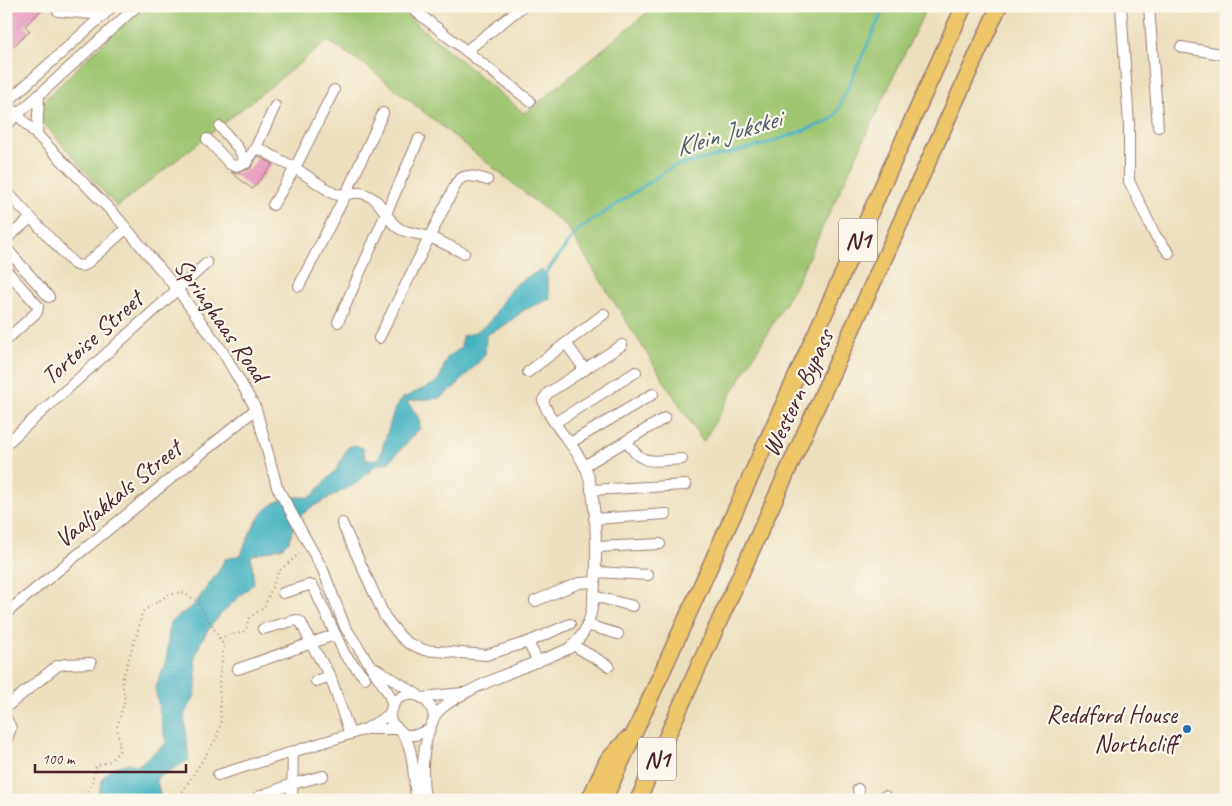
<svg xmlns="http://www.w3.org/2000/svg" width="1232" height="806" font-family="Caveat,sans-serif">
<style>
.green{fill:#9fc56f;stroke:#74724d}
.water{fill:#45b3c1;stroke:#486976}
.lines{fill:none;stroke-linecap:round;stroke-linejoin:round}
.stream{stroke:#45b3c1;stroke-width:3}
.building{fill:#e695bb}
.minor-casing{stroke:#9b7f74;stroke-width:12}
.highway-casing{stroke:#9b7f74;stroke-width:18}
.path{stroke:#9b7f74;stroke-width:2;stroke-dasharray:1 4;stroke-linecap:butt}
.minor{stroke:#fff;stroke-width:10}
.highway{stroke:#eec569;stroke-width:15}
.poi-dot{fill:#1f6fb2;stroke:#fbf7ec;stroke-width:2}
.labels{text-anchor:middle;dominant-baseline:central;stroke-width:4.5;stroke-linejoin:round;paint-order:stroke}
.shield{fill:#fbf7ec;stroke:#7f6065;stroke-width:1}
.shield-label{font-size:24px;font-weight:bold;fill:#4a1f2b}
.street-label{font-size:25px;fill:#4a1f2b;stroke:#fbf7ec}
.poi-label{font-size:25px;fill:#4a1f2b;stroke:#fbf7ec;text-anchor:end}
.water-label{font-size:26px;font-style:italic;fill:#485a67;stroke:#fbf7ec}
</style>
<rect width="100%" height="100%" fill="#fbf7ec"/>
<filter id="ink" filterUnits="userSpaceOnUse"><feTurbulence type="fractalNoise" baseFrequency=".02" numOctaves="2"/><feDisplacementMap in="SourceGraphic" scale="10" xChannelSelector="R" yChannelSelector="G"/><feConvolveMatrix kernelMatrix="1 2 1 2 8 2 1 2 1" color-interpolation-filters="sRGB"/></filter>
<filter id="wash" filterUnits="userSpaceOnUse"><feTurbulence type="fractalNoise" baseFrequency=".0096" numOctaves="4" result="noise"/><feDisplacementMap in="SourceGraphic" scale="20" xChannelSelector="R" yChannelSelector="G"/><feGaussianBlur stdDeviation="1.12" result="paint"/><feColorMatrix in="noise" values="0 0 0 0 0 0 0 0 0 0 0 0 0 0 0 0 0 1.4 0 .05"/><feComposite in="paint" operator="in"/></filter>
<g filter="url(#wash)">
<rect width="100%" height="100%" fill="#ecdfbd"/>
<polygon class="green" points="141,6 395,6 524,113 538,103 655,6 927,6 795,286 703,442 566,226 364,64 328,41 117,207 33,111"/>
<path class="water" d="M541,270l5,3 4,26 -26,11 -20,16 -18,9 -1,20 -28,30 -17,13 -33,3 12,17 1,10 -31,34 -13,3 -19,18 -47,25 -14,12 -7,21 -6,6 -32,9 3,27c-22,21 -46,39 -57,68 -4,12 0,23 -1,35 0,11 -6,19 -12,28l5,46 -33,18 4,16 -1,6h-66l6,-9 4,-14 9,-9 17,-5 8,3 29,-23 -11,-55 11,-25 4,-41 24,-17 24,-33 7,-13 16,-4c9,-23 19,-50 46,-57 7,-2 16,0 24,-1l25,-27 12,-23 7,-2 8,3 3,12 13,-1 16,-51 8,-10 31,-14 6,-7 7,-19 14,-10 1,-12c31,-6 33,-27 49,-47 7,-8 21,-14 30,-19z"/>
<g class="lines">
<polyline class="stream" points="546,273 577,231 672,167 766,144 827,122 835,116 885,6"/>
</g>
<g id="blocks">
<g class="building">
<polygon points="6,6 46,6 25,26 30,31 6,53"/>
<polygon points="258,156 273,164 252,189 231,172 237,173 250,169"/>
</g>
</g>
</g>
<g filter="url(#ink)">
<use href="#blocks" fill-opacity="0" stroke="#9b7f74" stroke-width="1"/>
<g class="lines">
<g class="minor-casing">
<g id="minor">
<polyline points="409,6 530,101"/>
<polyline points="1121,6 1129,125 1129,181 1155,235 1169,253"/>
<polyline points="1149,6 1158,127"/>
<polyline points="58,11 104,15"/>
<polyline points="1181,47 1226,55"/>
<polyline points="466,51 523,6"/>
<polyline points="6,103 116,216 177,289 223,352 256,409 277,487 323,570 345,627 389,694 393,707"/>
<polyline points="6,103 113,6"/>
<polyline points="6,125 137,6"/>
<polyline points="220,127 238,148 246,163"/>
<polyline points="37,136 39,96"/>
<polyline points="207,139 230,164 235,166 246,163 256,147 275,106"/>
<path d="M256,147l39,21 39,26c9,2 18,-2 27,-1 24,6 23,27 39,36 8,4 17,4 26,7 13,4 26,12 38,17"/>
<polyline points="6,191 74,264 80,266 85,265 126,229"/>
<polyline points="273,205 295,168 334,90"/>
<polyline points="6,239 31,218"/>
<polyline points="6,248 49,297"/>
<polyline points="6,270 38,306 37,312 6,340"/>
<polyline points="299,286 346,194 383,113"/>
<polyline points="338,322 419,139"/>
<path d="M379,338l78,-156c8,-10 19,-5 30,-2"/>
<polyline points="566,343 585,370"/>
<polyline points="528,372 604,314"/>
<polyline points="556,422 636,372"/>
<path d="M627,441c14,27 29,19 55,18"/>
<polyline points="570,443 653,394"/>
<polyline points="6,444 207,263"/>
<polyline points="584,466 665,418"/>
<polyline points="591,490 686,485"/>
<polyline points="594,519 666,514"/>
<polyline points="342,523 385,617 401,637 408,643 424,650 486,655 528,642 538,662"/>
<polyline points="596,547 660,544"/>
<polyline points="596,572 648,575"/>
<polyline points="283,593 309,585 313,586 345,655 365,678"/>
<polyline points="593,596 633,606"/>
<polyline points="535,601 579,583 595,582"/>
<polyline points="6,613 256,409"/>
<polyline points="587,625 618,634"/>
<polyline points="263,629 296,620 301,622 311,644 330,676 350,734"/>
<polyline points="528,642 570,624"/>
<polyline points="573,645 609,666"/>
<polyline points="375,668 418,695"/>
<polyline points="238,669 334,635"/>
<polyline points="316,681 330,676"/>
<polyline points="424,698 433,696 463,693"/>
<polyline points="6,707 57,666 65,664 91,663"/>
<polyline points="6,718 11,728 6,741"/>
<polyline points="367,729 396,729"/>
<polyline points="403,735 416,735 428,730"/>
<polyline points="218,775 366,729 390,714"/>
<polyline points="858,789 860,800"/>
<polyline points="885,796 885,800"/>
<polyline points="258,797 292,784 323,776"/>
<polyline points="292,800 293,751"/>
<path d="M416,800c-2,-19 -2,-49 -12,-65 -5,-8 -16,-10 -14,-22 6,-27 40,-23 44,4"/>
<path d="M425,800c-4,-30 -3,-55 9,-82 10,-24 107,-57 134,-69 8,-6 15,-14 19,-23 13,-32 11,-123 0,-155 -9,-23 -38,-48 -44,-71l5,-7 74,-48"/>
</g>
</g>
<g class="highway-casing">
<g id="highway">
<polyline points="589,800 607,761 627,739"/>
<polyline points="604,800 964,6"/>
<polyline points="638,800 999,6"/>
</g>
</g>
<g class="path">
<polyline points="219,638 243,632 247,627 248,620 254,614 264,608 278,572 301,552"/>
<polyline points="83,800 92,783 96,766 110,761 120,750 117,727 125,700 122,680 139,627 142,612 168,595 182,592 197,601 224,646 219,679 221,723 216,739 177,800"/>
</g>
<use href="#minor" class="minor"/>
<use href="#highway" class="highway"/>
</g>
</g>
<circle class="poi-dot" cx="1187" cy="729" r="5"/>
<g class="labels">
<g class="shield">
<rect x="839" y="218.5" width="38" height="43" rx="4"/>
<rect x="638" y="737.5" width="38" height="43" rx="4"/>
</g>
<g class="shield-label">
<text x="858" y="240">N1</text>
<text x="657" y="759">N1</text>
</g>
<g class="street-label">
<text transform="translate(221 320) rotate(55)">Springhaas Road</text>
<text transform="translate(92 338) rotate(-42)">Tortoise Street</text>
<text transform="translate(798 393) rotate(-65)">Western Bypass</text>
<text transform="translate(118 494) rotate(-39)">Vaaljakkals Street</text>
</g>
<g class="poi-label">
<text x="1177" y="715">Reddford House<tspan x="1177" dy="29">Northcliff</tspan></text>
</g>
<g class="water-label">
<text transform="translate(728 133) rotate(-16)">Klein Jukskei</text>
</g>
</g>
<rect width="1232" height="806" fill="none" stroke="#fbf7ec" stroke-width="25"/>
<path d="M35 764v8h151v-8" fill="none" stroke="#4a1f2b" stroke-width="2.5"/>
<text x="42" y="764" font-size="15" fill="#4a1f2b" stroke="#fbf7ec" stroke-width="4" paint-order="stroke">100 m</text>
</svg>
